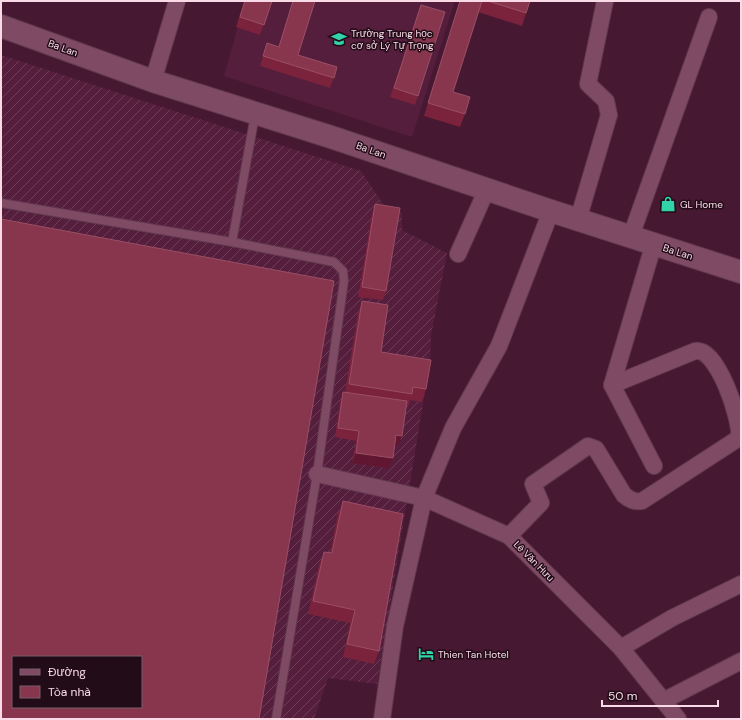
<svg xmlns="http://www.w3.org/2000/svg" width="742" height="720" font-family="'DM Sans',sans-serif">
<style>
.built{fill:#541e3c}
.industrial{fill:url(#industrial-furrows);fill-rule:evenodd}
.lines{fill:none;stroke-linecap:round;stroke-linejoin:round}
.lane-casing{stroke:#61394f;stroke-width:10}
.street-casing{stroke:#61394f;stroke-width:18}
.secondary-casing{stroke:#61394f;stroke-width:24}
.lane{stroke:#7f4a64;stroke-width:8}
.street{stroke:#7f4a64;stroke-width:16}
.secondary{stroke:#7f4a64;stroke-width:22}
.wall{fill:#7b223c}
.shaded-wall{fill:#601630}
.building{fill:#88364e;stroke:#9a4f66;fill-rule:evenodd}
.labels{text-anchor:middle;dominant-baseline:central;stroke-width:3;stroke-linejoin:round;paint-order:stroke}
.poi-label{font-size:10px;fill:#fadae7;stroke:#210c17;text-anchor:start}
.street-label{font-size:10px;fill:#fadae7;stroke:#210c17}
</style>
<defs>
<pattern id="industrial-furrows" width="10" height="10" patternUnits="userSpaceOnUse"><rect width="10" height="10" fill="#541e3c"/><path d="M-1 1l2-2M0 10L10 0M9 11l2-2" fill="none" stroke="#6e3e58"/></pattern>
</defs>
<rect width="100%" height="100%" fill="#471831"/>
<polygon class="built" points="245,1 455,1 412,137 224,76"/>
<path class="industrial" d="M1,55l360,116 23,34 18,7v18l45,23 -16,83 -1,25 -53,323 -49,-6 -14,41h-313zM13,657h128v50h-128z"/>
<g class="lines">
<g class="lane-casing">
<g id="lane">
<polyline points="1,203 232,242 334,262 343,271 344,281 317,474 276,719"/>
<polyline points="232,242 255,115"/>
</g>
</g>
<g class="street-casing">
<g id="street">
<polyline points="153,81 177,1"/>
<polyline points="578,220 609,115 606,101 588,84 605,1"/>
<polyline points="631,236 709,17"/>
<polyline points="654,243 612,385 654,466"/>
<polyline points="458,254 487,189"/>
<polyline points="317,474 424,498 509,536 621,648 678,719"/>
<path d="M509,536l32,-33 -8,-19 55,-38 8,3 28,46c6,5 10,7 18,6l97,-63c3,-17 -22,-92 -44,-87l-83,34"/>
<polyline points="621,648 672,618 741,584"/>
<polyline points="663,701 741,661"/>
<polyline points="382,719 395,626 424,498 453,428 499,346 551,211"/>
</g>
</g>
<g class="secondary-casing">
<polyline id="secondary" points="1,26 153,81 331,137 551,211 741,272"/>
</g>
<use href="#lane" class="lane"/>
<use href="#street" class="street"/>
<use href="#secondary" class="secondary"/>
</g>
<g class="wall">
<polygon points="244,1 272,1 260,35 236,27"/>
<polygon points="293,1 315,1 298,55 337,67 330,88 260,66 267,43 278,47"/>
<polygon points="460,1 530,1 522,26 478,12 453,92 465,114 460,127 424,116"/>
<polygon points="421,5 418,96 415,105 390,97"/>
<polygon points="375,204 386,291 383,300 358,297 372,214"/>
<polygon points="362,301 381,352 426,389 422,402 410,400 408,407 406,407 398,445 395,445 389,468 352,463 356,441 335,437 340,402 343,392 345,392 358,313"/>
<polygon points="343,501 379,651 374,664 343,657 350,623 308,614 319,565 324,552 330,553 338,514"/>
</g>
<g class="shaded-wall">
<polygon points="396,435 402,436 398,445 393,445"/>
<polygon points="356,453 393,458 389,468 352,463"/>
</g>
<g class="building">
<polygon points="245,1 272,1 264,25 240,17"/>
<polygon points="293,1 315,1 298,55 337,67 334,78 263,56 267,43 279,47"/>
<polygon points="460,1 482,1 453,92 470,97 465,114 428,103"/>
<polygon points="488,1 530,1 526,13"/>
<polygon points="421,5 445,12 418,96 394,88"/>
<polygon points="375,204 400,208 386,291 362,287"/>
<path d="M1,219l333,62 -75,438h-258zM13,657h128v50h-128z"/>
<polygon points="362,301 388,305 381,352 431,360 426,389 413,387 412,394 349,384"/>
<polygon points="343,392 407,401 402,436 396,435 393,458 356,453 359,431 338,428"/>
<polygon points="343,501 403,514 379,651 347,644 355,610 313,601 324,552 332,553"/>
</g>
<defs>
<g id="school-bare" transform="scale(1.2)"><path d="M0-5L7-2L0 1L-7-2ZM-4 1L0 2.5L4 1V4Q0 6-4 4Z" fill="#31d4a9" stroke="#210c17" stroke-width="2.5" paint-order="stroke"/></g>
<g id="shop-bare" transform="scale(1.2)"><path d="M-5-2.5h2.3a2.7 3.5 0 0 1 5.4 0H5L5.5 6h-11ZM-1.5-2.5h3a1.5 2.3 0 0 0-3 0Z" fill="#31d4a9" stroke="#210c17" stroke-width="2.5" paint-order="stroke"/></g>
<g id="hotel-bare" transform="scale(1.2)"><path d="M-6-4.5h1.5V1H6V5H4.5V3h-9V5H-6ZM-4 0a1.8 1.8 0 1 1 3.6 0ZM.5 0V-2.5h3Q6-2.5 6 0Z" fill="#31d4a9" stroke="#210c17" stroke-width="2.5" paint-order="stroke"/></g>
</defs>
<g fill-rule="evenodd">
<use href="#school-bare" x="339" y="39"/>
<use href="#shop-bare" x="668" y="204"/>
<use href="#hotel-bare" x="426" y="654"/>
</g>
<g class="labels">
<g class="poi-label">
<text x="351" y="33">Trường Trung học<tspan x="351" dy="12">cơ sở Lý Tự Trọng</tspan></text>
<text x="680" y="204">GL Home</text>
<text x="438" y="654">Thien Tan Hotel</text>
</g>
<g class="street-label">
<text transform="translate(63 48) rotate(20)">Ba Lan</text>
<text transform="translate(371 150) rotate(19)">Ba Lan</text>
<text transform="translate(678 252) rotate(18)">Ba Lan</text>
<text transform="translate(534 561) rotate(45)">Lê Văn Hưu</text>
</g>
</g>
<rect width="742" height="720" fill="none" stroke="#fadae7" stroke-width="4"/>
<rect x="12" y="656" width="130" height="52" fill="#210c17" stroke="#785e6a"/>
<rect x="20" y="669" width="20" height="6" fill="#7f4a64" stroke="#785e6a"/>
<text x="48" y="676" font-size="12" fill="#fadae7">Đường</text>
<rect x="20" y="686" width="20" height="12" fill="#88364e" stroke="#785e6a"/>
<text x="48" y="696" font-size="12" fill="#fadae7">Tòa nhà</text>
<path d="M602 700v6h116v-6" fill="none" stroke="#fadae7" stroke-width="2"/>
<text x="608" y="700" font-size="12" fill="#fadae7" stroke="#210c17" stroke-width="3" paint-order="stroke">50 m</text>
</svg>
